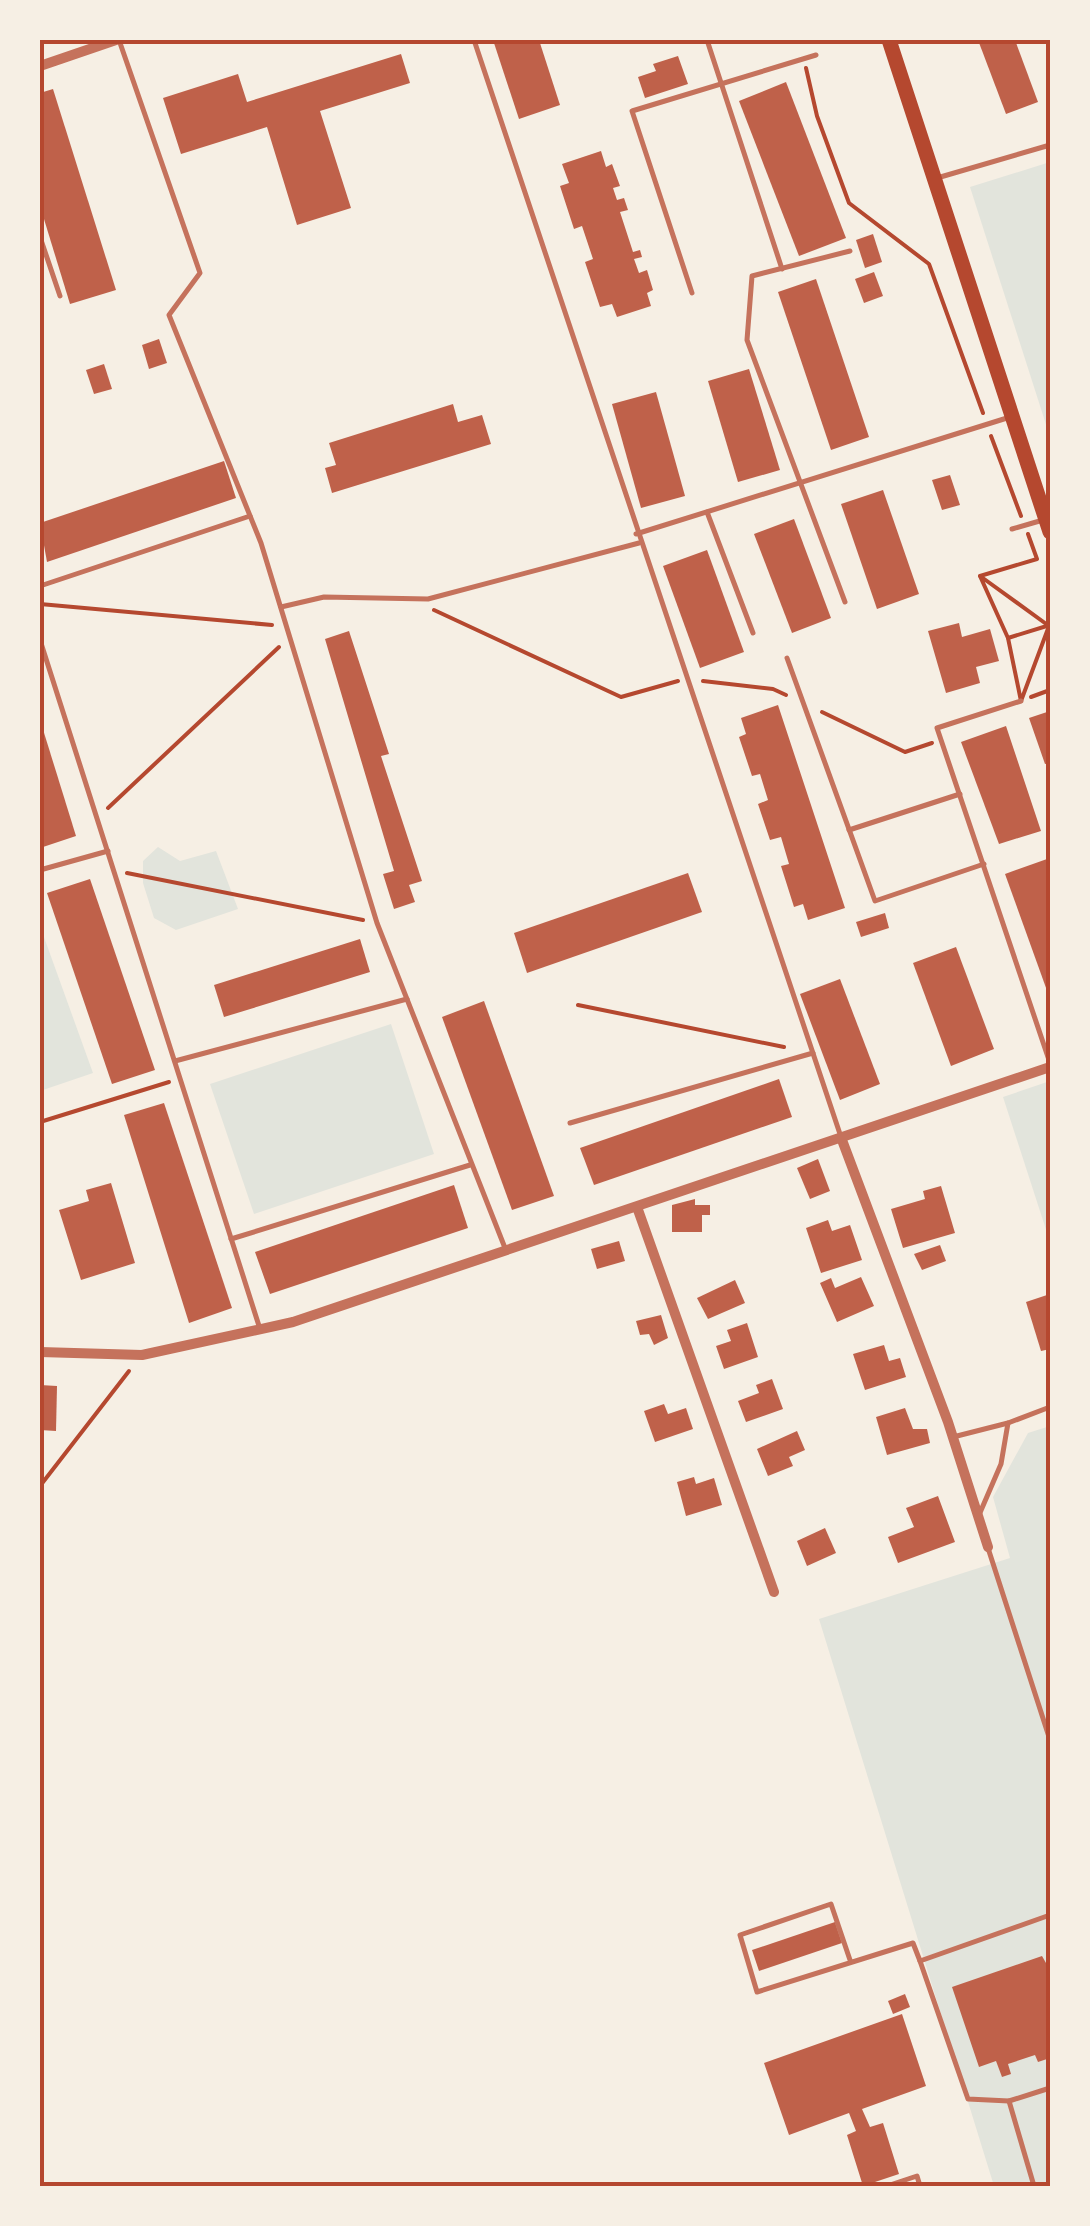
<svg xmlns="http://www.w3.org/2000/svg" width="1090" height="2226" font-family="Rubik,sans-serif">
<style>
.green{fill:#e2e4dc}
.building{fill:#bf614a}
.lines{fill:none;stroke-linecap:round;stroke-linejoin:round}
.path{stroke:#b5482f;stroke-width:4}
.service{stroke:#c5725c;stroke-width:5}
.minor{stroke:#c5725c;stroke-width:10}
.primary{stroke:#b5482f;stroke-width:15}
.neatline{fill:none;stroke:#b5482f;stroke-width:4}
</style>
<rect width="100%" height="100%" fill="#f6efe4"/>
<g class="green">
<polygon points="1050,162 1050,437 970,187"/>
<polygon points="158,847 180,861 216,851 238,909 176,930 154,918 143,883 143,861"/>
<polygon points="40,926 93,1073 40,1091"/>
<polygon points="391,1024 434,1154 254,1214 210,1084"/>
<polygon points="1050,1081 1050,1242 1003,1097"/>
<polygon points="1050,1426 1050,2186 994,2186 819,1619 1010,1558 993,1497 1028,1433"/>
</g>
<g class="building">
<polygon points="493,40 539,40 560,105 519,119"/>
<polygon points="978,40 1015,40 1038,102 1006,114"/>
<polygon points="401,54 410,83 320,111 351,208 297,225 267,127 181,154 163,98 238,74 247,102"/>
<polygon points="678,56 688,84 645,98 638,77 656,71 653,64"/>
<polygon points="786,82 846,238 799,256 739,101"/>
<polygon points="53,89 116,290 70,304 40,206 40,93"/>
<polygon points="601,151 606,167 612,164 620,186 613,188 617,200 624,198 628,210 620,212 633,252 640,250 642,257 634,259 639,273 647,270 653,290 647,293 651,306 617,317 612,304 600,307 585,262 593,259 582,226 574,229 560,186 569,183 562,164"/>
<polygon points="873,234 882,262 865,268 856,240"/>
<polygon points="874,272 883,296 864,303 855,279"/>
<polygon points="816,279 869,437 831,450 778,292"/>
<polygon points="159,339 167,363 149,369 142,345"/>
<polygon points="104,364 112,389 94,394 86,370"/>
<polygon points="749,369 780,470 738,482 708,381"/>
<polygon points="656,392 685,496 641,508 612,404"/>
<polygon points="453,404 458,422 482,415 491,444 332,493 325,468 336,465 329,443"/>
<polygon points="224,461 236,498 47,562 40,523"/>
<polygon points="950,475 960,505 942,510 932,480"/>
<polygon points="883,490 919,594 877,609 841,504"/>
<polygon points="794,519 831,618 792,633 754,534"/>
<polygon points="707,550 744,652 700,668 663,566"/>
<polygon points="959,623 962,637 990,629 999,661 976,667 980,683 946,693 928,631"/>
<polygon points="349,631 389,754 381,756 422,881 409,885 415,902 394,909 383,874 394,871 325,639"/>
<polygon points="778,705 845,908 808,920 803,904 794,907 781,866 789,864 781,837 770,840 758,804 768,800 760,774 752,776 739,737 746,734 741,718"/>
<polygon points="1050,711 1050,763 1045,764 1029,718"/>
<polygon points="41,723 76,836 40,848 40,724"/>
<polygon points="1006,726 1041,831 999,844 961,742"/>
<polygon points="1047,859 1050,868 1050,999 1005,874"/>
<polygon points="688,873 702,912 527,973 514,933"/>
<polygon points="90,879 155,1070 112,1084 47,893"/>
<polygon points="885,913 889,928 861,937 856,922"/>
<polygon points="360,939 370,972 224,1017 214,985"/>
<polygon points="956,947 994,1049 951,1066 913,963"/>
<polygon points="840,979 880,1084 840,1100 800,994"/>
<polygon points="484,1001 554,1196 512,1210 442,1017"/>
<polygon points="779,1079 792,1117 594,1185 580,1148"/>
<polygon points="164,1103 232,1308 189,1323 124,1115"/>
<polygon points="818,1159 830,1191 810,1199 797,1168"/>
<polygon points="111,1183 135,1263 81,1280 59,1210 89,1201 86,1190"/>
<polygon points="454,1185 468,1228 270,1294 255,1252"/>
<polygon points="941,1186 955,1233 903,1248 891,1209 925,1199 923,1191"/>
<polygon points="695,1199 695,1205 710,1205 710,1215 702,1215 702,1232 672,1232 672,1205"/>
<polygon points="828,1220 832,1231 850,1225 862,1260 821,1273 806,1228"/>
<polygon points="619,1241 625,1261 597,1269 591,1249"/>
<polygon points="940,1245 946,1261 922,1270 914,1254"/>
<polygon points="861,1277 874,1306 837,1322 820,1283 831,1278 835,1288"/>
<polygon points="735,1280 745,1303 708,1319 697,1298"/>
<polygon points="1050,1294 1050,1349 1041,1351 1026,1302"/>
<polygon points="661,1315 668,1338 654,1345 649,1334 640,1335 636,1321"/>
<polygon points="747,1323 758,1357 724,1369 716,1346 731,1341 727,1330"/>
<polygon points="884,1345 889,1361 900,1358 906,1377 865,1390 853,1354"/>
<polygon points="772,1379 783,1409 746,1422 738,1401 759,1393 756,1385"/>
<polygon points="40,1385 57,1386 56,1431 40,1430"/>
<polygon points="664,1404 668,1414 686,1408 693,1429 655,1442 644,1411"/>
<polygon points="905,1408 913,1429 927,1429 930,1443 887,1455 876,1417"/>
<polygon points="797,1431 805,1450 789,1457 793,1466 768,1476 757,1449"/>
<polygon points="694,1477 696,1484 714,1478 722,1505 686,1516 677,1482"/>
<polygon points="938,1496 955,1542 898,1563 888,1537 914,1527 906,1508"/>
<polygon points="825,1528 836,1553 807,1566 797,1541"/>
<polygon points="835,1922 842,1943 759,1971 752,1950"/>
<polygon points="1042,1956 1050,1970 1050,2058 1038,2062 1035,2055 1008,2064 1011,2074 1002,2077 996,2061 979,2067 952,1987"/>
<polygon points="905,1994 910,2007 893,2014 888,2001"/>
<polygon points="902,2014 926,2086 862,2109 870,2127 883,2123 899,2174 863,2186 847,2135 856,2131 849,2113 789,2135 764,2063"/>
</g>
<g class="lines">
<g class="path">
<polyline points="806,68 817,116 849,203 929,264 983,413"/>
<polyline points="991,436 1021,516"/>
<polyline points="980,576 1037,559 1028,534"/>
<polygon points="980,576 1049,626 1021,701 1008,638"/>
<polyline points="40,604 272,625"/>
<polyline points="434,610 621,697 678,681"/>
<polyline points="1008,638 1050,625"/>
<polyline points="703,681 773,689 786,695"/>
<polyline points="1031,697 1050,690"/>
<polyline points="822,712 905,752 932,743"/>
<polyline points="108,808 279,647"/>
<polyline points="127,873 363,920"/>
<polyline points="578,1005 784,1047"/>
<polyline points="40,1122 169,1082"/>
<polyline points="40,1486 129,1371"/>
</g>
<g class="service">
<polyline points="119,40 200,273 169,315 261,543 377,923 505,1248"/>
<polyline points="474,40 841,1137"/>
<polyline points="707,40 782,269"/>
<polyline points="937,178 1050,145"/>
<polyline points="40,237 60,296"/>
<polyline points="692,293 632,111 816,55"/>
<polyline points="707,512 753,633"/>
<polyline points="1012,529 1043,520"/>
<polyline points="636,534 1007,418"/>
<polyline points="40,586 250,516"/>
<polyline points="845,602 747,340 752,276 850,251"/>
<polyline points="281,607 324,597 428,599 639,543"/>
<polyline points="40,640 260,1329"/>
<polyline points="787,658 875,901 984,864"/>
<polyline points="1021,701 937,728 1050,1063"/>
<polyline points="849,830 960,794"/>
<polyline points="40,870 108,851"/>
<polyline points="175,1061 407,999"/>
<polyline points="570,1123 813,1053"/>
<polyline points="231,1239 470,1165"/>
<polyline points="953,1437 1008,1423"/>
<polyline points="979,1515 1001,1464 1008,1423 1050,1407"/>
<polyline points="988,1548 1050,1740"/>
<polyline points="850,1960 831,1904 740,1935 757,1992 913,1943 920,1961 1050,1915"/>
<polyline points="920,1961 968,2099 1009,2101"/>
<polyline points="887,2186 917,2176 920,2186"/>
<polyline points="1034,2186 1009,2101 1050,2088"/>
</g>
<g class="minor">
<polyline points="40,66 116,40"/>
<polyline points="842,1140 948,1422 988,1547"/>
<polyline points="637,1207 774,1592"/>
<polyline points="40,1352 142,1355 293,1322 1050,1067"/>
</g>
<polyline class="primary" points="889,40 1050,532"/>
</g>
<rect width="1090" height="2226" fill="none" stroke="#f6efe4" stroke-width="85"/>
<rect x="42" y="42" width="1006" height="2142" class="neatline"/>
</svg>
